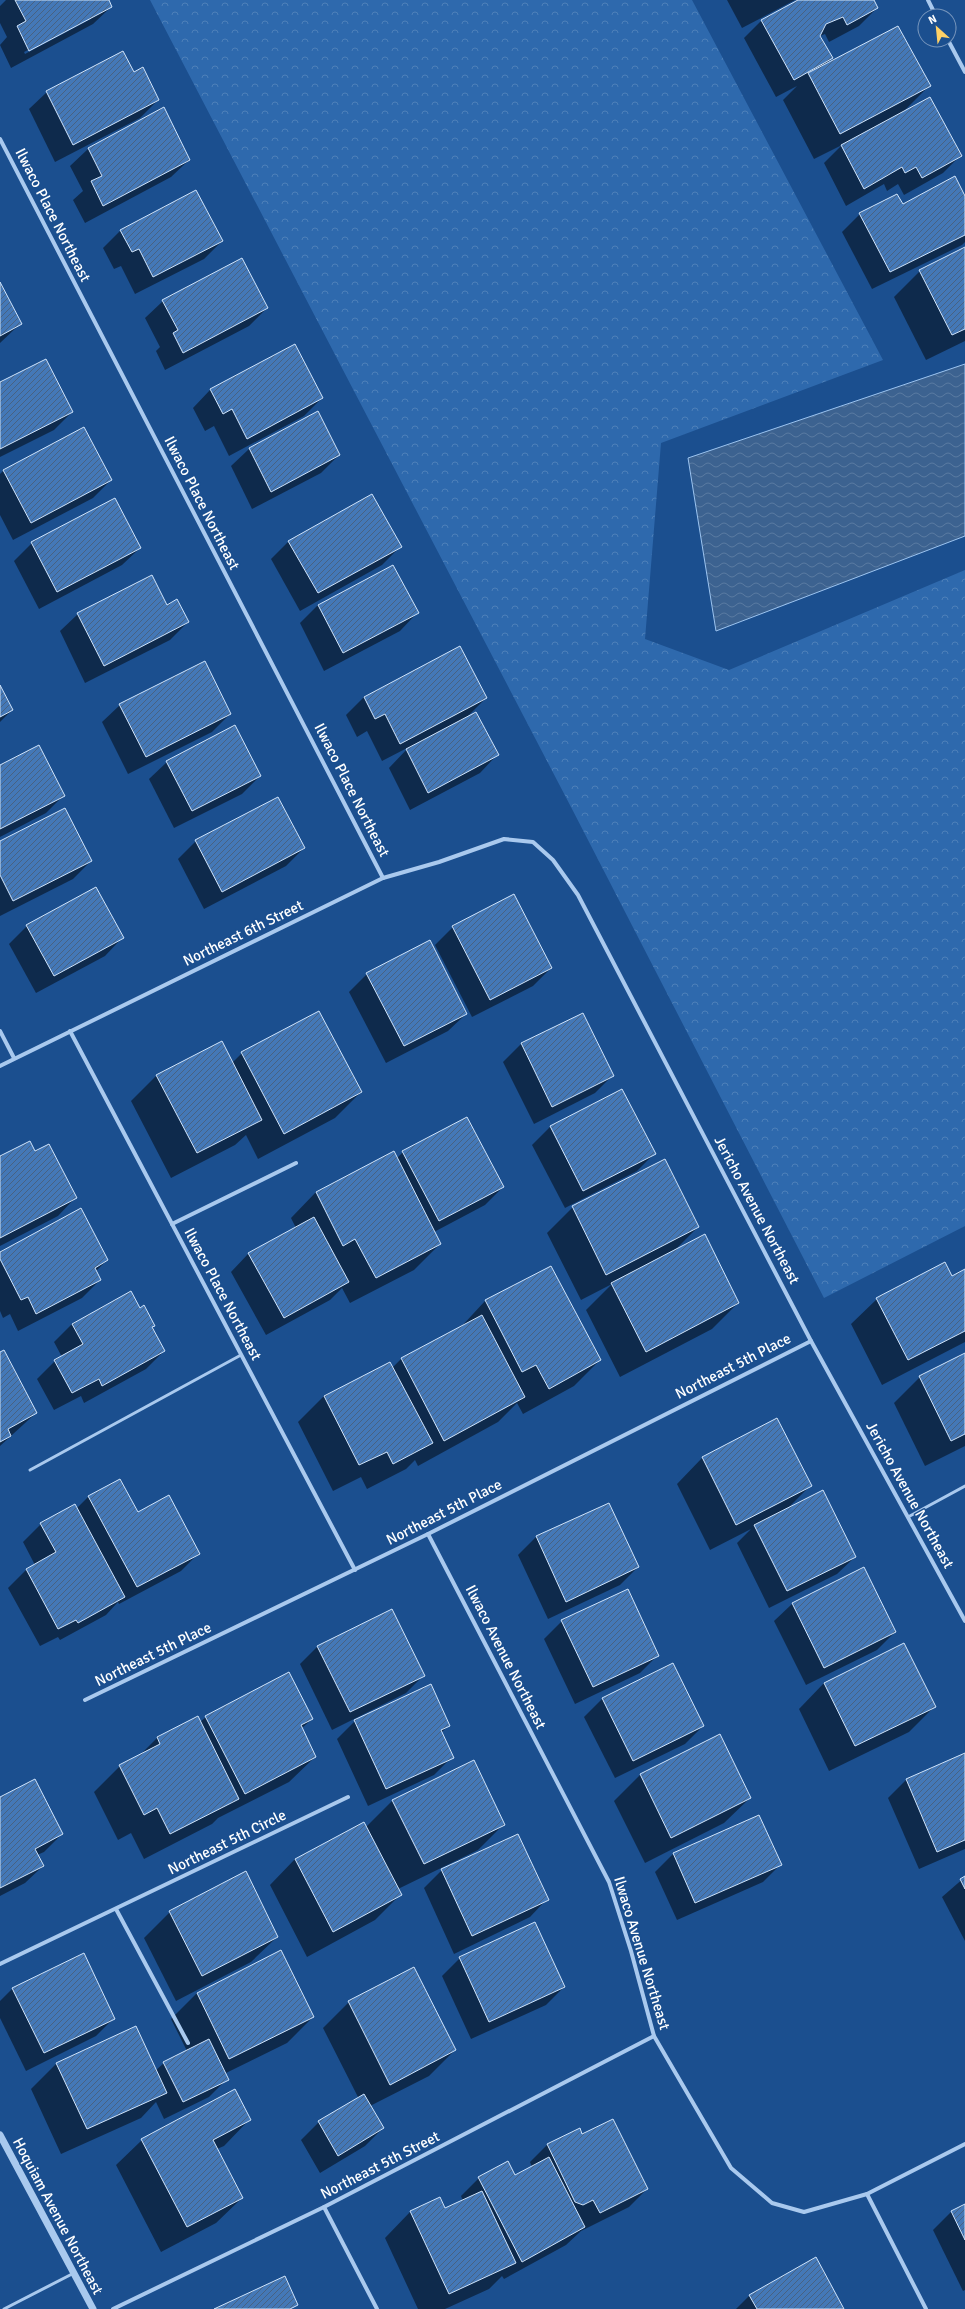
<svg xmlns="http://www.w3.org/2000/svg" width="965" height="2309" font-family="Signika,sans-serif">
<style>
.forest{fill:url(#forest-crowns)}
.water{fill:url(#water-waves);stroke:#9cc4f0}
.shadow{fill:#0007;fill-rule:evenodd}
.building{fill:url(#building-hatch);stroke:#cfe3fa}
.lines{fill:none;stroke-linecap:round;stroke-linejoin:round}
.service{stroke:#a9c9ee;stroke-width:3}
.minor{stroke:#a9c9ee;stroke-width:4}
.tertiary{stroke:#a9c9ee;stroke-width:7}
.labels{text-anchor:middle;dominant-baseline:central;stroke-width:3;stroke-linejoin:round;paint-order:stroke}
.street-label{font-size:15px;fill:#fff;stroke:#1b4f8f}
</style>
<defs>
<pattern id="forest-crowns" width="20" height="18" patternUnits="userSpaceOnUse"><rect width="20" height="18" fill="#2e69ad"/><path d="M2 6a3 3 0 1 1 6 0M12 15a3 3 0 1 1 6 0" fill="none" stroke="#4d80b9"/></pattern>
<pattern id="water-waves" width="16" height="10" patternUnits="userSpaceOnUse"><rect width="16" height="10" fill="#3c6290"/><path d="M0 5q4-4 8 0t8 0" fill="none" stroke="#597aa1"/></pattern>
<pattern id="building-hatch" width="6" height="6" patternUnits="userSpaceOnUse"><rect width="6" height="6" fill="#4478b7"/><path d="M-1 1l2-2M0 6l6-6M5 7l2-2" fill="none" stroke="#486282"/></pattern>
</defs>
<rect width="100%" height="100%" fill="#1b4f8f"/>
<polygon class="forest" points="150,0 692,0 883,360 661,443 645,639 729,670 965,570 965,1226 824,1298 571,807"/>
<polygon class="water" points="965,364 965,536 716,631 688,458"/>
<g class="shadow">
<path d="M6,0h102l3,7 -18,17 -82,44 -11,-23 7,-8 -7,-14v-17zM91,17v2l-66,35 -1,-2z"/>
<polygon points="727,0 795,0 742,28"/>
<polygon points="800,0 873,0 877,8 859,26 829,42 825,34 820,36 832,58 824,66 929,86 905,110 961,155 943,173 904,195 898,184 887,191 884,184 846,206 824,163 842,145 814,159 783,100 797,86 776,97 744,38 762,20"/>
<polygon points="133,73 158,100 140,118 55,162 29,109 47,92"/>
<polygon points="88,149 189,160 171,177 85,223 73,200 83,191 70,166"/>
<polygon points="965,198 965,242 962,245 872,289 842,232 860,214 902,205"/>
<polygon points="121,230 222,241 204,259 135,294 121,266 114,269 103,248"/>
<polygon points="965,248 965,341 926,360 894,297 920,271"/>
<polygon points="0,284 20,324 0,343"/>
<polygon points="163,301 267,308 249,326 165,370 156,351 160,347 145,318"/>
<polygon points="294,345 322,398 304,416 229,456 214,426 205,431 193,408 210,390"/>
<polygon points="0,383 72,412 54,430 0,457"/>
<polygon points="318,412 339,455 321,473 252,509 231,466 249,449"/>
<polygon points="4,470 111,480 93,498 13,540 0,515 0,474"/>
<polygon points="289,541 400,547 382,565 300,611 271,559"/>
<polygon points="32,543 140,548 122,565 39,609 14,561"/>
<polygon points="318,605 417,613 400,631 324,671 300,623"/>
<polygon points="166,606 188,622 170,640 85,683 60,631 78,614"/>
<polygon points="459,648 486,698 466,718 497,755 480,773 410,810 389,768 409,747 382,761 367,731 357,737 346,715 364,697"/>
<polygon points="0,687 12,710 0,722"/>
<polygon points="120,705 230,714 212,732 128,774 102,722"/>
<polygon points="167,762 260,776 242,794 174,828 149,779"/>
<polygon points="0,767 64,795 46,813 0,837"/>
<polygon points="277,798 304,848 286,866 204,909 178,859 196,841"/>
<polygon points="0,842 91,861 73,879 0,916"/>
<polygon points="27,926 122,938 105,956 36,993 9,944"/>
<polygon points="453,927 551,968 533,986 472,1017 435,945"/>
<polygon points="367,974 466,1014 448,1031 386,1063 349,992"/>
<polygon points="583,1014 613,1075 595,1093 534,1124 503,1062 521,1044"/>
<polygon points="242,1053 361,1092 335,1118 258,1159 246,1135 235,1145 171,1178 131,1101 157,1075 232,1063"/>
<polygon points="622,1090 654,1154 637,1171 565,1208 532,1145 550,1127"/>
<polygon points="34,1152 75,1198 58,1216 0,1246 0,1157"/>
<polygon points="403,1152 503,1187 485,1205 434,1232 440,1244 414,1270 350,1303 342,1288 330,1300 266,1335 231,1272 248,1254 296,1228 291,1218 316,1192 396,1159"/>
<polygon points="573,1207 698,1227 674,1251 738,1303 712,1329 620,1377 586,1310 612,1284 581,1300 547,1233"/>
<polygon points="0,1253 107,1260 95,1272 100,1280 82,1298 18,1331 10,1314 3,1318 0,1311"/>
<polygon points="551,1267 600,1360 574,1386 523,1414 517,1403 498,1422 418,1466 415,1460 406,1469 367,1489 361,1477 333,1491 298,1422 324,1396 390,1364 392,1368 401,1359 460,1328 485,1301"/>
<polygon points="965,1270 965,1342 882,1385 851,1324 877,1299 951,1277"/>
<polygon points="130,1292 139,1309 154,1325 151,1328 164,1351 146,1369 84,1403 81,1396 54,1410 37,1379 55,1361 62,1357 54,1342 72,1324"/>
<polygon points="0,1353 36,1413 0,1446"/>
<polygon points="965,1354 965,1446 925,1466 894,1403 920,1377"/>
<polygon points="776,1420 810,1486 787,1509 855,1557 837,1574 769,1608 737,1543 751,1529 710,1550 677,1484 702,1458"/>
<polygon points="120,1480 137,1513 199,1553 181,1571 119,1604 118,1602 106,1615 60,1640 58,1637 40,1646 8,1588 26,1570 35,1565 23,1542 41,1524 76,1509 88,1497"/>
<polygon points="608,1504 638,1567 620,1585 548,1619 518,1555 536,1537"/>
<polygon points="864,1569 895,1632 877,1650 806,1685 774,1621 792,1604"/>
<polygon points="562,1621 657,1656 640,1673 575,1704 544,1639"/>
<polygon points="318,1646 424,1675 406,1693 332,1730 300,1664"/>
<polygon points="673,1664 703,1726 685,1744 615,1778 584,1717 602,1699"/>
<polygon points="824,1683 935,1706 909,1732 829,1771 799,1709"/>
<polygon points="206,1717 312,1719 301,1729 315,1757 289,1782 218,1818 212,1824 144,1859 131,1833 118,1840 94,1792 120,1766 139,1756 157,1738 198,1718 200,1722"/>
<polygon points="355,1721 449,1725 441,1733 452,1757 434,1775 368,1806 337,1739"/>
<polygon points="720,1736 750,1798 724,1823 645,1863 614,1801 640,1775"/>
<polygon points="965,1754 965,1849 919,1869 888,1798 906,1780"/>
<polygon points="0,1798 62,1834 44,1852 37,1855 43,1866 25,1883 0,1896"/>
<polygon points="392,1801 504,1824 478,1850 398,1889 401,1894 375,1920 307,1957 270,1885 295,1859 366,1827"/>
<polygon points="759,1817 781,1864 763,1882 677,1920 655,1872 673,1854"/>
<polygon points="517,1835 547,1899 530,1917 454,1954 424,1888 442,1870"/>
<polygon points="965,1877 965,1941 942,1897"/>
<polygon points="170,1912 277,1937 251,1962 176,2001 144,1938"/>
<polygon points="281,1952 313,2017 287,2043 224,2074 227,2079 209,2097 164,2119 156,2102 141,2118 61,2154 31,2089 56,2064 156,2070 164,2063 187,2051 171,2019 197,1993"/>
<polygon points="83,1954 114,2018 96,2036 26,2071 0,2018 0,2001 12,1989"/>
<polygon points="460,1958 564,1987 546,2005 471,2039 442,1976"/>
<polygon points="349,2002 455,2050 429,2076 370,2106 383,2128 365,2146 320,2173 301,2140 319,2122 359,2099 323,2028"/>
<polygon points="249,2120 224,2146 217,2149 242,2198 216,2223 161,2252 116,2165 142,2140"/>
<polygon points="582,2135 647,2189 629,2207 581,2231 566,2245 504,2279 502,2276 489,2289 445,2309 418,2309 385,2238 410,2212 440,2199 445,2209 463,2201 461,2196 479,2178 514,2176 532,2167 530,2162 548,2144"/>
<polygon points="965,2205 965,2290 963,2291 933,2230 951,2212"/>
<polygon points="750,2295 843,2309 736,2309"/>
</g>
<g class="building">
<polygon points="15,0 109,0 112,7 29,51 17,26 26,21"/>
<polygon points="798,0 874,0 878,8 847,25 843,17 826,24 820,36 833,58 794,80 761,20"/>
<polygon points="898,26 931,86 840,134 808,73"/>
<polygon points="123,51 134,72 143,67 159,100 73,145 46,91"/>
<polygon points="930,97 962,156 922,178 916,167 905,173 902,167 864,189 841,145"/>
<polygon points="164,107 190,160 103,206 91,181 102,176 88,148"/>
<polygon points="955,176 965,196 965,235 890,272 859,213 897,194 903,204"/>
<polygon points="196,190 223,241 153,277 139,249 132,252 120,230"/>
<polygon points="965,247 965,329 952,335 919,270"/>
<polygon points="242,258 268,308 183,353 173,333 178,330 162,300"/>
<polygon points="0,282 22,324 0,336"/>
<polygon points="295,344 323,398 247,439 232,409 223,414 210,389"/>
<polygon points="46,359 73,412 0,449 0,382"/>
<polygon points="318,411 340,455 271,492 249,448"/>
<polygon points="84,427 112,480 31,523 3,470"/>
<polygon points="372,494 402,547 318,593 288,541"/>
<polygon points="115,498 141,548 57,592 31,542"/>
<polygon points="393,565 419,613 343,653 318,605"/>
<polygon points="152,575 167,605 177,599 189,622 104,666 77,613"/>
<polygon points="460,646 487,698 400,744 385,714 375,719 364,697"/>
<polygon points="205,661 231,714 146,757 119,704"/>
<polygon points="0,685 13,710 0,717"/>
<polygon points="476,712 499,755 428,793 406,749"/>
<polygon points="235,725 261,776 192,811 166,761"/>
<polygon points="39,745 65,796 0,829 0,765"/>
<polygon points="278,797 305,848 222,892 195,840"/>
<polygon points="65,808 92,861 13,901 0,875 0,841"/>
<polygon points="96,887 124,938 54,976 26,925"/>
<polygon points="514,894 552,968 490,1000 452,926"/>
<polygon points="430,940 467,1014 404,1046 366,973"/>
<polygon points="319,1011 362,1092 284,1134 241,1052"/>
<polygon points="583,1013 614,1076 552,1107 521,1043"/>
<polygon points="222,1041 262,1120 197,1153 156,1075"/>
<polygon points="622,1089 656,1154 583,1191 550,1126"/>
<polygon points="467,1117 504,1187 439,1221 402,1151"/>
<polygon points="30,1141 35,1151 49,1144 77,1198 0,1238 0,1156"/>
<polygon points="394,1151 441,1244 376,1278 355,1239 343,1246 316,1192"/>
<polygon points="665,1159 699,1227 606,1275 572,1206"/>
<polygon points="81,1208 108,1260 95,1268 101,1280 36,1314 28,1297 21,1300 0,1259 0,1252"/>
<polygon points="314,1217 349,1282 284,1318 248,1253"/>
<polygon points="705,1234 739,1303 646,1352 611,1283"/>
<polygon points="945,1262 952,1276 965,1269 965,1331 908,1360 876,1298"/>
<polygon points="551,1266 601,1360 549,1389 536,1365 522,1372 485,1300"/>
<polygon points="131,1291 140,1308 144,1305 155,1326 152,1327 165,1351 102,1386 99,1379 72,1393 54,1360 83,1344 72,1324"/>
<polygon points="482,1315 525,1397 444,1441 401,1358"/>
<polygon points="4,1350 37,1413 8,1429 11,1436 0,1442 0,1352"/>
<polygon points="965,1353 965,1434 951,1441 919,1376"/>
<polygon points="390,1362 433,1443 393,1464 387,1452 359,1465 324,1396"/>
<polygon points="777,1418 812,1486 736,1525 702,1457"/>
<polygon points="120,1479 138,1512 169,1495 200,1554 137,1587 88,1496"/>
<polygon points="823,1490 856,1557 787,1591 754,1525"/>
<polygon points="609,1503 639,1567 566,1602 536,1536"/>
<polygon points="75,1504 125,1597 78,1623 76,1620 58,1629 26,1569 56,1552 40,1523"/>
<polygon points="864,1567 896,1632 824,1668 792,1603"/>
<polygon points="628,1589 659,1656 593,1687 561,1620"/>
<polygon points="392,1609 425,1676 350,1712 317,1646"/>
<polygon points="904,1643 936,1707 855,1746 824,1683"/>
<polygon points="673,1663 704,1726 633,1761 602,1698"/>
<polygon points="289,1672 313,1719 301,1725 316,1757 245,1794 205,1716"/>
<polygon points="431,1684 450,1726 441,1730 454,1758 386,1789 354,1720"/>
<polygon points="198,1716 239,1799 170,1834 157,1808 144,1815 119,1765 160,1744 157,1737"/>
<polygon points="720,1734 751,1798 671,1838 640,1774"/>
<polygon points="965,1753 965,1840 937,1852 906,1779"/>
<polygon points="474,1760 505,1825 424,1864 392,1800"/>
<polygon points="35,1779 63,1834 35,1849 44,1866 0,1888 0,1797"/>
<polygon points="759,1815 782,1865 695,1903 673,1853"/>
<polygon points="364,1822 402,1895 333,1932 295,1859"/>
<polygon points="518,1834 549,1900 472,1936 441,1869"/>
<polygon points="246,1871 278,1937 202,1976 169,1911"/>
<polygon points="965,1876 965,1889 960,1879"/>
<polygon points="535,1922 565,1987 489,2022 459,1957"/>
<polygon points="281,1950 314,2017 229,2059 197,1993"/>
<polygon points="84,1953 115,2019 44,2053 12,1988"/>
<polygon points="414,1967 456,2050 390,2085 348,2001"/>
<polygon points="136,2026 167,2093 87,2129 56,2063"/>
<polygon points="209,2039 229,2080 183,2102 163,2062"/>
<polygon points="235,2089 251,2120 213,2140 243,2198 187,2227 141,2139"/>
<polygon points="364,2094 384,2128 338,2156 318,2121"/>
<polygon points="613,2119 648,2189 600,2213 593,2200 583,2205 575,2202 547,2144 580,2128 582,2134"/>
<polygon points="549,2157 585,2227 522,2262 478,2177 508,2161 515,2175"/>
<polygon points="482,2191 516,2263 449,2294 410,2211 440,2197 445,2208"/>
<polygon points="965,2204 965,2240 951,2211"/>
<polygon points="816,2257 844,2309 757,2309 749,2295"/>
<polygon points="285,2276 298,2305 290,2309 214,2309"/>
</g>
<g class="lines">
<g class="service">
<polyline points="30,1470 241,1355"/>
<polyline points="908,1517 965,1486"/>
<polyline points="4,2309 74,2273"/>
</g>
<g class="minor">
<polyline points="928,0 936,16"/>
<polyline points="948,40 965,72"/>
<polyline points="0,139 383,878"/>
<polyline points="0,1031 14,1058"/>
<polyline points="70,1031 355,1570"/>
<polyline points="0,1066 383,878 439,862 504,839 533,842 553,860 578,895 811,1341 965,1621"/>
<polyline points="172,1224 296,1163"/>
<polyline points="428,1534 609,1882 631,1951 654,2036 731,2168 772,2203 804,2212 867,2194 965,2144"/>
<polyline points="85,1700 428,1534 811,1341"/>
<polyline points="116,1909 188,2043"/>
<polyline points="0,1964 348,1797"/>
<polyline points="867,2194 926,2309"/>
<polyline points="324,2207 377,2309"/>
<polyline points="113,2309 324,2207 654,2036"/>
</g>
<polyline class="tertiary" points="0,2135 93,2309"/>
</g>
<g class="labels">
<g class="street-label">
<text transform="translate(53 215) rotate(63)">Ilwaco Place Northeast</text>
<text transform="translate(202 503) rotate(63)">Ilwaco Place Northeast</text>
<text transform="translate(352 790) rotate(63)">Ilwaco Place Northeast</text>
<text transform="translate(243 933) rotate(-26)">Northeast 6th Street</text>
<text transform="translate(757 1210) rotate(62)">Jericho Avenue Northeast</text>
<text transform="translate(223 1294) rotate(62)">Ilwaco Place Northeast</text>
<text transform="translate(733 1366) rotate(-27)">Northeast 5th Place</text>
<text transform="translate(910 1495) rotate(61)">Jericho Avenue Northeast</text>
<text transform="translate(444 1512) rotate(-27)">Northeast 5th Place</text>
<text transform="translate(153 1654) rotate(-26)">Northeast 5th Place</text>
<text transform="translate(506 1657) rotate(63)">Ilwaco Avenue Northeast</text>
<text transform="translate(227 1842) rotate(-26)">Northeast 5th Circle</text>
<text transform="translate(642 1953) rotate(73)">Ilwaco Avenue Northeast</text>
<text transform="translate(380 2165) rotate(-27)">Northeast 5th Street</text>
<text transform="translate(58 2216) rotate(62)">Hoquiam Avenue Northeast</text>
</g>
</g>
<g transform="translate(937 28) rotate(333)"><circle r="19" fill="#1b4f8f" stroke="#7695bc"/>
<path d="M0-3L7 15L0 10L-7 15Z" fill="#ffd166"/>
<text y="-6" font-size="11" font-weight="bold" text-anchor="middle" fill="#ffffff">N</text>
</g>
</svg>
